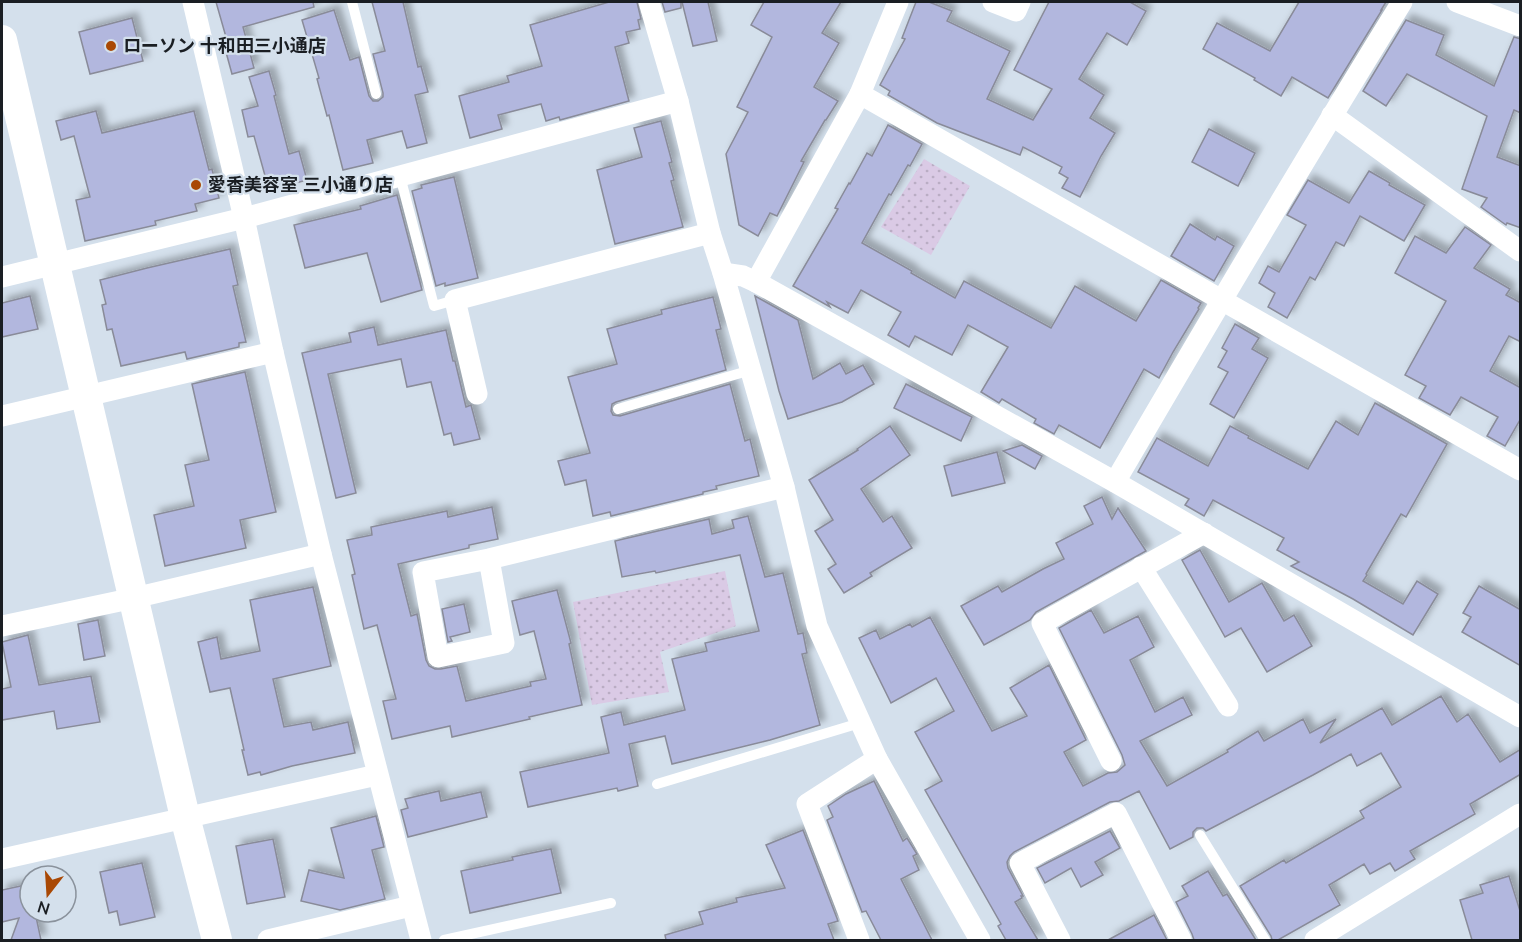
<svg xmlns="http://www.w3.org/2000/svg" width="1522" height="942" font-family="'Nunito Sans','Noto Sans JP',sans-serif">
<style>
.garden{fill:url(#garden-dots)}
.building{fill:#b2b7de;stroke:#898b99;stroke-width:1.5;filter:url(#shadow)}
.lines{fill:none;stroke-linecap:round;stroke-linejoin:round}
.lane{stroke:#fff;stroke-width:10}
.street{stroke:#fff;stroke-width:21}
.secondary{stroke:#fff;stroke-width:30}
.poi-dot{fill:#a94804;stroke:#d4e0ec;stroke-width:2}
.labels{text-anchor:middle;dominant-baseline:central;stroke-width:4.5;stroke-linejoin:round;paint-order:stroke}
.poi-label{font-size:18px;font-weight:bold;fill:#1a1e23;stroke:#d4e0ec;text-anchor:start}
</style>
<defs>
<pattern id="garden-dots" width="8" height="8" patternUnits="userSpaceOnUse" patternTransform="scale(1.5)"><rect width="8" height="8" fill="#dacae5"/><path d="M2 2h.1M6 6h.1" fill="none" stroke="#baadc4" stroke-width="1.8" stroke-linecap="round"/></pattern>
<filter id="shadow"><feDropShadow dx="5.5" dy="-5.5" stdDeviation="3" flood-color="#0004"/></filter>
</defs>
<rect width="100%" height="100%" fill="#d4e0ec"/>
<g class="garden">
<polygon points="924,159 970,186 931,255 881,227"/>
<polygon points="725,571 736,626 660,652 669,692 592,705 573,602"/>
</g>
<g class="building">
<polygon points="216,2 313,2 314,7 243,27 254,68 232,74 224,45 228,44"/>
<polygon points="372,2 403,2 418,67 421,66 428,92 415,95 427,143 407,148 402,131 367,140 373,163 343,170 329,115 327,116 317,79 319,78 302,20 334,10 350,60 359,57 369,96 373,101 378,101 383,97 383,93 373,54 385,51"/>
<polygon points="609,2 637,2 641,19 638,20 640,29 626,32 629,43 615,47 629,101 560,120 559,117 546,121 541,104 498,115 502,129 470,138 459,96 509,82 507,76 542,66 530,25"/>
<polygon points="662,2 681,2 681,8 665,12"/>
<polygon points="682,2 708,2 717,41 693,46"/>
<polygon points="764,2 841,2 822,33 839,43 814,87 838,101 826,120 825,120 801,161 804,162 777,216 770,213 758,236 739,225 726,154 748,112 737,107 772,37 751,25"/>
<polygon points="916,2 929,2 952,11 947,21 1010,51 987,99 1033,120 1052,89 1014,70 1049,2 1130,2 1146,11 1127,45 1107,33 1079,79 1104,95 1090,118 1115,133 1101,156 1080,197 1062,188 1068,178 1059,173 1062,167 1023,147 1020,155 937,123 888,95 890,91 880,85 905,39 902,38"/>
<polygon points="1299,2 1386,2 1381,10 1382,10 1328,98 1292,77 1281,96 1254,80 1255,78 1203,49 1217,23 1270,51"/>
<polygon points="132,18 143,61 90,74 79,32"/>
<polygon points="1406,20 1444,35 1436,55 1494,86 1514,37 1521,39 1521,113 1514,110 1497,157 1521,166 1521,228 1507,223 1506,225 1481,207 1487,198 1462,189 1487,116 1407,74 1386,106 1363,91"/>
<polygon points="269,71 276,95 274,96 289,154 299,151 307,180 269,190 254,136 248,137 242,110 258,106 249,77"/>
<polygon points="96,111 102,133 194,111 209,170 212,169 219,198 195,204 197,211 155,221 156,225 85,241 76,200 90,197 74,136 61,140 56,121"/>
<polygon points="661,121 672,162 669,163 674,180 671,181 683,227 615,244 597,170 642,157 634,128"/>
<polygon points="888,125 922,144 910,166 908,165 891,195 889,194 862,243 912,271 911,273 955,298 964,281 1051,328 1075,286 1136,321 1161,280 1201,303 1198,308 1199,309 1173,352 1159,378 1144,369 1100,448 1059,425 1054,434 1034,423 1036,419 1002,399 999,403 981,392 1008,347 968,325 952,355 915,336 909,347 888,335 901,312 861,290 848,313 827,302 830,307 793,286 838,209 835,208 849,183 850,184 867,153 872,156"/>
<polygon points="1209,129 1255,153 1238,186 1192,162"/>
<polygon points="1369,171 1390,183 1389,185 1425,205 1404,241 1360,216 1344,246 1336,242 1315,280 1310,277 1287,318 1268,307 1275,293 1259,283 1268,266 1279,272 1306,225 1287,215 1308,180 1349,203"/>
<polygon points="454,177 478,278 445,286 445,283 436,286 412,191 422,188 421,185"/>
<polygon points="397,195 422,290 381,302 367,253 305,268 294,225 361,209 360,206"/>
<polygon points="1190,224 1215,240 1217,236 1234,246 1214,281 1171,256"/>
<polygon points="1465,227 1491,245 1474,268 1510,289 1506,295 1521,303 1521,342 1509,336 1490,371 1521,388 1521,418 1505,446 1487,436 1498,417 1461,397 1450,415 1419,398 1426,386 1405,375 1446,301 1395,273 1415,236 1446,253"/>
<polygon points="230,249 238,285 233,286 246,342 239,343 239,347 187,359 185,352 121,366 112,329 107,330 102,305 106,304 100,280 147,268"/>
<polygon points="30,296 38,329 2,337 2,303"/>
<polygon points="755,296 798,320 813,379 840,363 846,374 863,365 874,384 842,402 788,419 779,391"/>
<polygon points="713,297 721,329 716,330 726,370 616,402 612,404 611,411 613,415 620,416 730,384 745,441 750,439 759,476 716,486 717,489 703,492 703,494 611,516 610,512 593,516 586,480 565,485 558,461 590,453 568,377 617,364 607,329 662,314 661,310"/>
<polygon points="1235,324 1259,338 1252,349 1268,358 1234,418 1210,404 1228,372 1218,367 1227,351 1222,348"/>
<polygon points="374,327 378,345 446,330 453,361 455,361 466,407 471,405 480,439 454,445 451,433 444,435 431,382 407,387 401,359 328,374 356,493 336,498 302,353 351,342 349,333"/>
<polygon points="245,372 276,512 240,520 246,548 165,566 154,515 194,506 185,465 209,460 192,384"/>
<polygon points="906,384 972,417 961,441 894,408"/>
<polygon points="1375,403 1447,444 1406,517 1401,514 1366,574 1367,575 1363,581 1403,604 1417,581 1438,594 1413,635 1353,599 1291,566 1299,562 1277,550 1284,538 1213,500 1204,516 1185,505 1189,499 1138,472 1157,438 1208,466 1230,426 1249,436 1248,438 1308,469 1336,421 1358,435"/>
<polygon points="890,426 910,455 861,489 883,522 892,516 912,548 870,573 872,576 844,593 828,569 836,564 815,531 833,520 809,480 858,450 857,449"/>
<polygon points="1022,445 1042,456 1035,469 1003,451"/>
<polygon points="997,452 1005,483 952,496 944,466"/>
<polygon points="1102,497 1112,519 1118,508 1146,551 1036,612 1030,620 984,645 961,606 998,586 1002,592 1043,569 1064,559 1056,543 1093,524 1084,506"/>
<polygon points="492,507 498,539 469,545 469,548 398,564 411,616 417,614 426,660 429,666 435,669 441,669 457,666 466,701 531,686 530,682 546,679 534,631 520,635 512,601 557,590 571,643 569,644 582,705 529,717 530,719 452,737 450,726 392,739 383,701 396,699 377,625 364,629 352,575 355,574 347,540 372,535 371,527 447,511 448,517"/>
<polygon points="748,516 765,577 783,573 798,634 803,633 807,653 802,654 820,725 770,740 672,764 665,736 629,744 638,786 618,791 617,788 528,807 520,772 609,753 601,717 621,712 624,725 685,710 672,659 707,651 705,643 759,631 740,555 656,573 655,571 622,577 615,541 709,519 712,534 734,528 732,520"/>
<polygon points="1200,550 1229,602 1262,583 1284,621 1294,615 1312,646 1267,672 1241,628 1225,637 1182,560"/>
<polygon points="1479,586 1521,610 1521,666 1462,632 1471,617 1463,613"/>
<polygon points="313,587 331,666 273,679 284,727 311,722 313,730 348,722 355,753 292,766 261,775 260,772 248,775 242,750 244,750 230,688 210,692 198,642 217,637 221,659 260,651 250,600"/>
<polygon points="464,604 470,632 450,637 452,641 448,642 442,609"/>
<polygon points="1091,610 1104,633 1138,616 1154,647 1130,660 1155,712 1183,697 1192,715 1140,741 1167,786 1228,752 1227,750 1258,731 1264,741 1303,719 1310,733 1336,719 1320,743 1382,708 1392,725 1441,696 1457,722 1468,714 1500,762 1521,749 1521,774 1470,804 1475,814 1410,851 1415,859 1395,871 1390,863 1370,874 1364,864 1329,885 1340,905 1278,940 1272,940 1271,936 1240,886 1284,860 1286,863 1364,818 1360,811 1401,787 1381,753 1357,766 1351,754 1313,775 1206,831 1203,828 1197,828 1193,832 1193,837 1170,849 1139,791 1119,801 1110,802 1014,852 1010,856 1007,862 1008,868 1023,896 1021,896 1022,898 1015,902 1038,940 1006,940 998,926 1001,924 925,790 942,781 915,732 954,711 936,678 891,703 859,638 876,630 880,639 910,624 912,627 930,617 992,731 1027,716 1010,688 1049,665 1086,740 1064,752 1083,786 1108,773 1117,772 1125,765 1122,755 1059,628"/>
<polygon points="98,620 105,656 84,660 78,624"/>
<polygon points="28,635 39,685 91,676 100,722 57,729 54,711 2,720 2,689 11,687 2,642"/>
<polygon points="874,781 903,841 907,838 917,854 913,856 919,870 901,879 932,940 881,940 866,911 862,912 827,820 833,817 828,806 846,794"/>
<polygon points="439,791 441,801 481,792 487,817 408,837 401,810 408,808 405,799"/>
<polygon points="376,816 384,847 372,850 385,899 340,910 301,901 309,870 344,878 331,828"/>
<polygon points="803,830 838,921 828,924 834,940 666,940 665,935 703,924 699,912 737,902 736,898 785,888 766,845"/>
<polygon points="1110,831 1120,848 1095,862 1103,875 1081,887 1071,868 1045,883 1037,868"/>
<polygon points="273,839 285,897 247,904 236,846"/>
<polygon points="551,849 561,893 470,913 461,871 513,860 512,857"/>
<polygon points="142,863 155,917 120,925 117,911 109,913 100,872"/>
<polygon points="1208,871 1223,896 1227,894 1256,940 1194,940 1192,934 1176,902 1188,896 1182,886"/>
<polygon points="1509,876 1521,914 1521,940 1472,940 1460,900 1483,893 1480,885"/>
<polygon points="30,884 30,912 35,912 41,940 11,940 19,918 2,922 2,890"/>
<polygon points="1154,915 1167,940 1108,940"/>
</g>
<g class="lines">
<g class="lane">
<polyline points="352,2 376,94"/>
<polyline points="400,176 434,306 455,300"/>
<polyline points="618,409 751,370"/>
<polyline points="657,784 860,723"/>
<polyline points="1200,835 1265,940"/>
<polyline points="444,940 611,903"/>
</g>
<g class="street">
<polyline points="193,2 244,218 273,352 321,554 421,940"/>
<polyline points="649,2 678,101 710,233 723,273 784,487 817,626 877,759 980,940"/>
<polyline points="993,2 1016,11 1020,2"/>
<polyline points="1457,2 1520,26"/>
<polyline points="860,94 1520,470"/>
<polyline points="1332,115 1520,251"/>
<polyline points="723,273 743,276 756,282 1115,482 1520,717"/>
<polyline points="2,277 244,218 678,101"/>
<polyline points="756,282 860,94 898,2"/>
<polyline points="477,394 455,300 710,233"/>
<polyline points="2,416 273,352"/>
<path d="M1115,482c94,-161 189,-322 287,-480"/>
<polyline points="489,559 504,643 438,657 423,572 489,559 784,487"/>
<polyline points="1141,567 1228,706"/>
<polyline points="2,626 134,598 321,554"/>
<polyline points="1111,761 1042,623 1204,533"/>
<polyline points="2,859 377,775"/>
<polyline points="268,940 411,906"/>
<polyline points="859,940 807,804 877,759"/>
<polyline points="1060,940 1020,863 1116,813 1181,940"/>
<polyline points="1315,940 1520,814"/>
</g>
<polyline class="secondary" points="2,40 185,817 217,940"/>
</g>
<g class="poi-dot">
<circle cx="111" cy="46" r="6"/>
<circle cx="196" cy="185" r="6"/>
</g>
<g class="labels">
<g class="poi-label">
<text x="123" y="46">ローソン 十和田三小通店</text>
<text x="208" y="185">愛香美容室 三小通り店</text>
</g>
</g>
<rect width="1522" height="942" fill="none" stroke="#1a1e23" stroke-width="6"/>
<g transform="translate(48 894) rotate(197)"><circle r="28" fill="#d4e0ec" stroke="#8a929c" stroke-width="1.5"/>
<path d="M0-4.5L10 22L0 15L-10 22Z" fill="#a94804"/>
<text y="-9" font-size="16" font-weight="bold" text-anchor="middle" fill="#1a1e23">N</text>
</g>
</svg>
